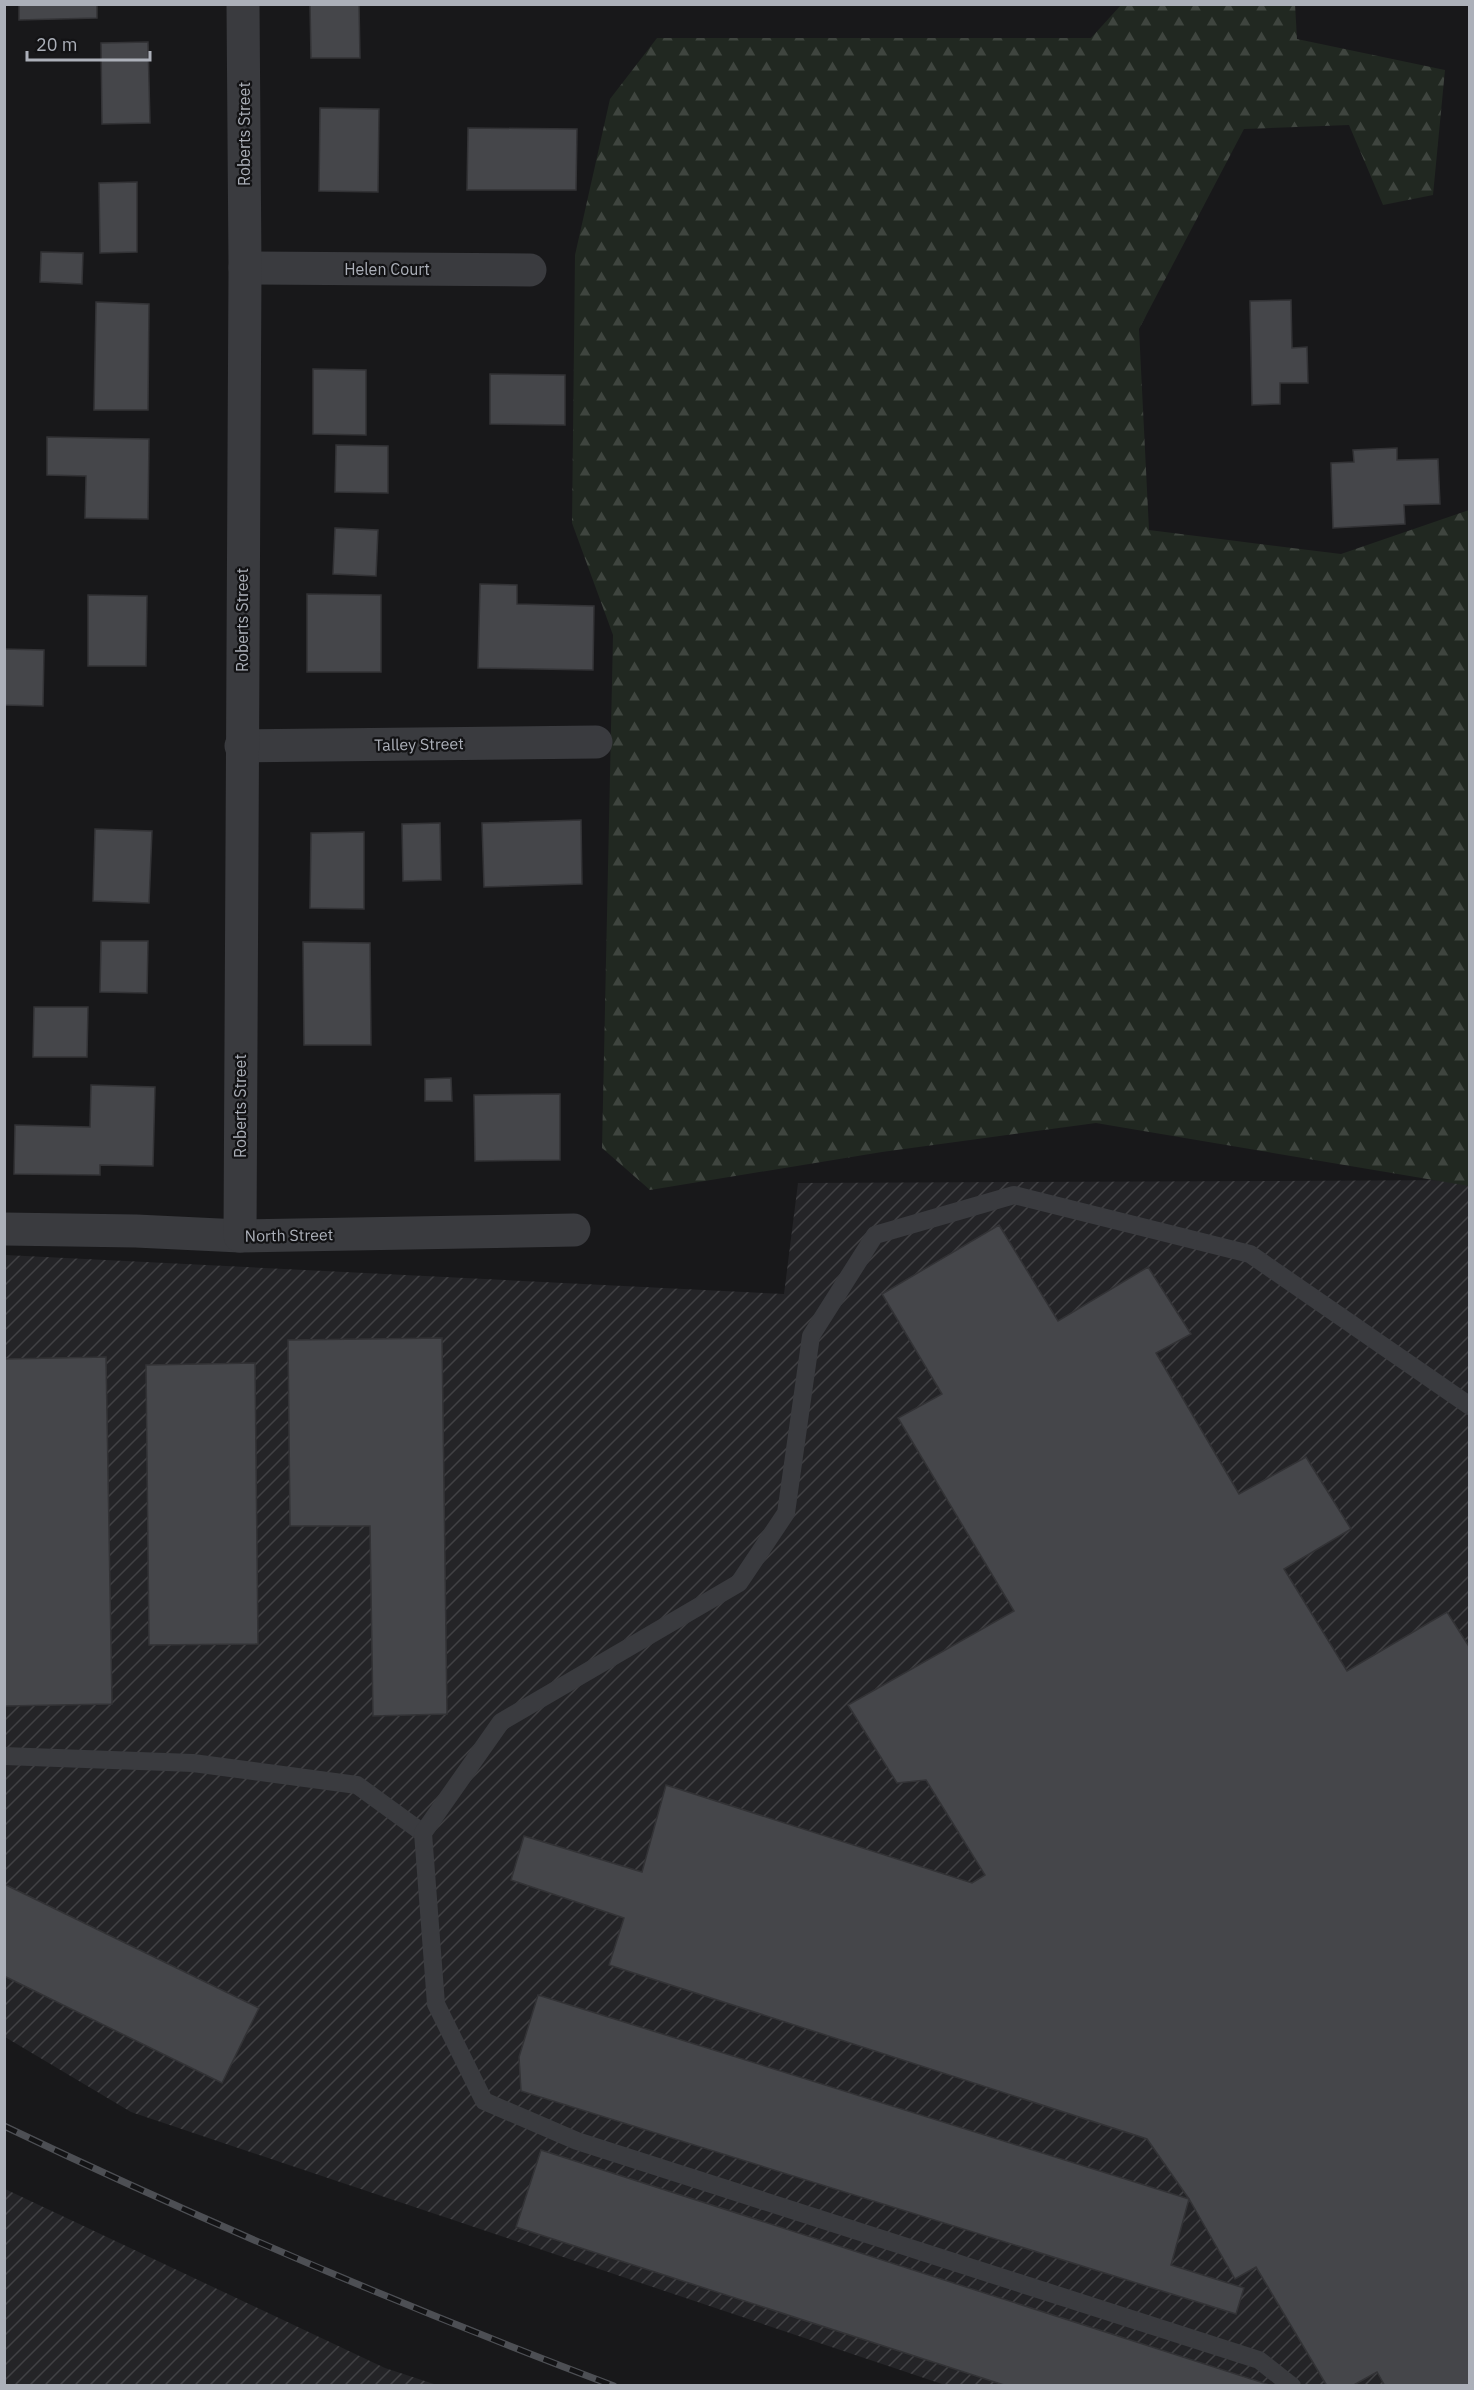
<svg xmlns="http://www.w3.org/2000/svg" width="1474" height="2390" font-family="'IBM Plex Sans',sans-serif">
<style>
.industrial{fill:url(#industrial-furrows)}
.forest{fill:url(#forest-firs)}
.building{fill:#45464a;stroke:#333336;stroke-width:1.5}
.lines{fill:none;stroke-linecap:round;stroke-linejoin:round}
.service{stroke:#3a3b3f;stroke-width:18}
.minor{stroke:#3a3b3f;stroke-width:33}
.rail-casing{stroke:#4d4f54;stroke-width:7}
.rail{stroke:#131315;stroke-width:4.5;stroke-dasharray:14;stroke-linecap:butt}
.labels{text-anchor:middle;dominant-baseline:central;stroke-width:4.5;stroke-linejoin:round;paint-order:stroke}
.street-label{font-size:16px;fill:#acb0b9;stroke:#131315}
</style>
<defs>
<pattern id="industrial-furrows" width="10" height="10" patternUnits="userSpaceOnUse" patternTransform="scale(1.5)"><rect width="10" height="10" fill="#242427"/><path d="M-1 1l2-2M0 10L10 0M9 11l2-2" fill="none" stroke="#414144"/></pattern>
<pattern id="forest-firs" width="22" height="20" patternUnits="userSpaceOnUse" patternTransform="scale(1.5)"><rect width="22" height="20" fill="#212821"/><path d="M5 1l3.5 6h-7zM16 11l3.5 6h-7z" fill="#3f453f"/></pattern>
</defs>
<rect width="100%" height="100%" fill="#18181a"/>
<g class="industrial">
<polygon points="1469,1180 1469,2385 945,2385 131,2112 5,2037 5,1255 784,1294 798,1183"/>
<polygon points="5,2189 385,2368 437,2385 5,2385"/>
</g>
<polygon class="forest" points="1295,4 1297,39 1445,70 1433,195 1383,205 1349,125 1244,129 1139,329 1149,530 1341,554 1469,510 1469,1186 1096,1123 882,1152 650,1190 602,1148 613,635 572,523 575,255 610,99 657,38 1091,38 1121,5"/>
<g class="building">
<polygon points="19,4 97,4 97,18 19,20"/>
<polygon points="310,4 359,4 360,58 311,58"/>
<polygon points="148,42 150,123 102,124 101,43"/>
<polygon points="320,108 379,109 378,192 319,191"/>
<polygon points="468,128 577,129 576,190 467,190"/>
<polygon points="137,182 137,252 100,253 99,183"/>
<polygon points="41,252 83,253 82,284 40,282"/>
<polygon points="1291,300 1292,348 1307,347 1308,383 1280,383 1280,404 1252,405 1250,301"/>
<polygon points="96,302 149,304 148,410 94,410"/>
<polygon points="313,369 366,370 366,435 313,434"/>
<polygon points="490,374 565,375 565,425 490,424"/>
<polygon points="47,437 149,439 148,519 85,518 86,476 47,475"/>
<polygon points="336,445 388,446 388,493 335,492"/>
<polygon points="1397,448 1397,460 1438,459 1440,504 1404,505 1405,524 1333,528 1331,463 1354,462 1353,450"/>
<polygon points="335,528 378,530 376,576 333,574"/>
<polygon points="480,584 517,585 517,604 594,606 593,670 478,668"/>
<polygon points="307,594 381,595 381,672 307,672"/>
<polygon points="88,595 147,596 146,666 88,666"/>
<polygon points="4,649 44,650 43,706 4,705"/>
<polygon points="581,820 582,884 484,887 482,823"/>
<polygon points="440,823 441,880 403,881 402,824"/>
<polygon points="95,829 152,831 149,903 93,901"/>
<polygon points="364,832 364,909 310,908 311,833"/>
<polygon points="101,941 148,941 147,993 100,992"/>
<polygon points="303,942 370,943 371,1045 304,1045"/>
<polygon points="34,1007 88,1007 87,1057 33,1057"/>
<polygon points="451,1078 452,1101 425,1101 425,1079"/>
<polygon points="91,1085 155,1087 153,1166 100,1165 100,1175 14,1174 15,1125 90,1127"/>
<polygon points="560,1094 560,1160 475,1161 474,1095"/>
<polygon points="999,1225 1058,1321 1148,1267 1191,1334 1156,1353 1239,1494 1306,1457 1351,1529 1284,1569 1347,1671 1447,1612 1470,1648 1470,2386 1385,2386 1377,2372 1352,2386 1327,2386 1256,2267 1235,2279 1189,2199 1147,2139 609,1965 624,1918 511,1880 524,1836 642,1872 666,1785 972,1883 985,1875 926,1780 897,1783 848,1705 1014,1611 898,1418 942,1394 882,1294"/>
<polygon points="442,1338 447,1714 373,1716 370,1526 290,1526 288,1340"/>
<polygon points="106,1357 112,1704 5,1706 4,1359"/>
<polygon points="255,1363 258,1644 149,1645 146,1365"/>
<polygon points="4,1884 259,2008 222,2083 4,1976"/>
<polygon points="538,1995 1189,2199 1171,2265 1244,2288 1236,2314 521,2091 519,2057"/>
<polygon points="541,2150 1273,2386 1007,2386 516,2227"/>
</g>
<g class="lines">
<g class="service">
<polyline points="4,1756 193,1763 357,1785 423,1833"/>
<polyline points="1292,2386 1259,2360 577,2141 484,2101 436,2004 423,1833 501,1722 739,1583 786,1513 811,1336 875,1235 1014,1195 1250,1254 1470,1406"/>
</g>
<g class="minor">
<polyline points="245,268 530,270"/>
<polyline points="241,746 596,742"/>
<polyline points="4,1229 136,1231 240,1236 574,1230"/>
<polyline points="240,1236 245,268 243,4"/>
</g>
<g class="rail-casing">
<path id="rail" d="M4,2126c199,95 403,182 610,260"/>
</g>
<use href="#rail" class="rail"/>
</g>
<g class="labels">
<g class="street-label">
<text transform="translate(244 134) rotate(-90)">Roberts Street</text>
<text x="387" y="269">Helen Court</text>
<text transform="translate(242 620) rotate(-90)">Roberts Street</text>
<text transform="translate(419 744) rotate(-1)">Talley Street</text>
<text transform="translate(240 1106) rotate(-90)">Roberts Street</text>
<text transform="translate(289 1235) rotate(-1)">North Street</text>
</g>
</g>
<rect width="1474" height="2390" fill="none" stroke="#acb0b9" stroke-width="12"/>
<path d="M27 51v9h123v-9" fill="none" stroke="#acb0b9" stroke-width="3"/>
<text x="36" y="51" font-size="18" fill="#acb0b9" stroke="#131315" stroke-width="4.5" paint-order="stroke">20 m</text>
</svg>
